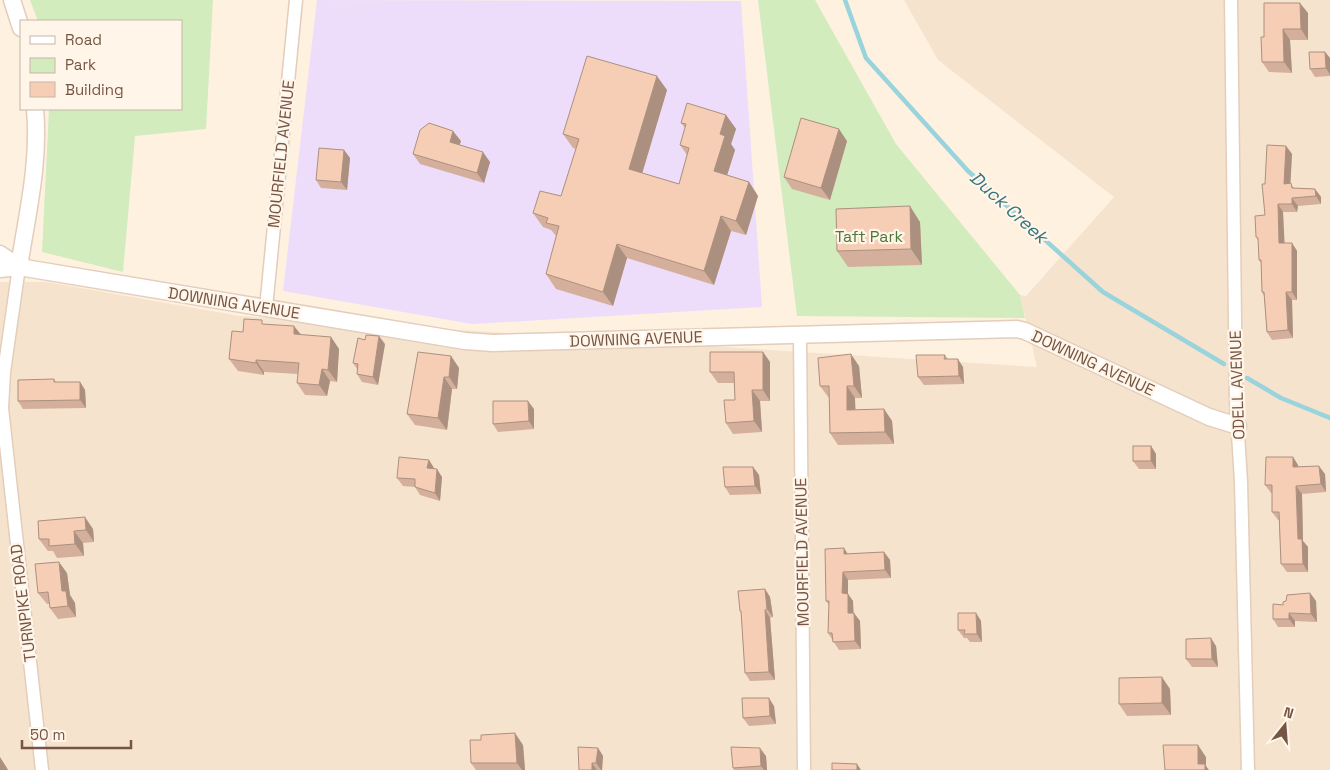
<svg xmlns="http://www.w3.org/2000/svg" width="1330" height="770" font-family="'Space Grotesk',sans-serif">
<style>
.residential{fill:#f6e3ce}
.education{fill:#eeddfa}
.green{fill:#d2ecbe}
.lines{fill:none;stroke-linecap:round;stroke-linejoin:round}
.stream{stroke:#99d3db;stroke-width:4.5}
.minor-casing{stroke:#e3cdbb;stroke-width:15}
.tertiary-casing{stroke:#e3cdbb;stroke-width:19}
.minor{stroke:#fff;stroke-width:12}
.tertiary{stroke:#fff;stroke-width:16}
.wall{fill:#d4b09c}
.shaded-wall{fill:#ac907f}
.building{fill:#f6cdb5;stroke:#ac907f}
.labels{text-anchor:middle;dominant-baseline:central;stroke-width:4.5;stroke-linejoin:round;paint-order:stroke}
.street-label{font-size:16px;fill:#765545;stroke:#fff5e8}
.park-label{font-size:16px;fill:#4e783a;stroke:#fff5e8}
.water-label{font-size:18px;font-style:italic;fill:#38747e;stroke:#fff5e8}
</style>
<rect width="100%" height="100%" fill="#fef1e0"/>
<polygon class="residential" points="904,0 1330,0 1330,770 0,770 0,282 47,282 240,316 1037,367 1020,295 1026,296 1114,197 938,60"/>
<polygon class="education" points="317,0 741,1 762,307 472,324 283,291"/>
<g class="green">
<polygon points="30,0 213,0 206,129 135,136 123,272 42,252 49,109 181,109 181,21 38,21"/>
<polygon points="758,0 815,0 896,144 1020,295 1025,318 797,316"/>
</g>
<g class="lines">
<g class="stream">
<polyline points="845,0 866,58 968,171 1103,292 1224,364"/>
<polyline points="1247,378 1281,398 1330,418"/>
</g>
<g class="minor-casing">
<g id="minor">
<polyline points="1231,0 1236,401 1241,482 1248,770"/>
<polyline points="19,267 4,372 2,408 42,770"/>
<polyline points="266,308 296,0"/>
<polyline points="800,334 804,770"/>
</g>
</g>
<g class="tertiary-casing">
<g id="tertiary">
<polyline points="12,0 21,28"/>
<polyline points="0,254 19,267"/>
<path d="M19,267c8,-53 21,-104 16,-158"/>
<polyline points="0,269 19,267 465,341 493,343 1017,329 1025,331 1209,417 1238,426"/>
</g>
</g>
<use href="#minor" class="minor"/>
<use href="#tertiary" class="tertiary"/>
</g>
<g class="wall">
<polygon points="1308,13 1308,40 1290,40 1292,73 1269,72 1262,62 1264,37"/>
<polygon points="1325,52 1330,58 1330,76 1315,77 1310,69"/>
<polygon points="667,90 642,173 679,184 687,155 680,145 685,128 681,123 726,115 736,129 731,144 735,150 727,175 749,182 758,196 746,235 731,231 714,285 627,258 613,306 556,289 546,274 556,236 551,230 543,227 533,213 561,196 576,149 573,148 563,134"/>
<polygon points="461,141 459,145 490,162 484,183 420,164 413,154"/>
<polygon points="847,141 830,200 792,189 784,177"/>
<polygon points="1286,146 1292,154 1290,183 1294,188 1315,189 1321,197 1321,204 1298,206 1297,212 1283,212 1284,243 1292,243 1297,251 1297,300 1292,300 1293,338 1272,340 1267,332 1264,296 1262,292 1261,263 1259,260 1259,242 1256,237 1265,215 1265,184"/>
<polygon points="344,150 350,158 347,190 321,188 316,180"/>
<polygon points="920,222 922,265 848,267 837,251"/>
<polygon points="265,324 301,335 331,337 339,349 337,382 330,381 327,396 305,395 297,383 298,374 264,372 264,375 238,371 229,359 243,332"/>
<polygon points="385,344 378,385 362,382 357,374 357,369 353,363"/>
<polygon points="763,352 770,362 770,401 760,401 762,432 733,434 726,423 735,400 734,383 718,383 710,372"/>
<polygon points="945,355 948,359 963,367 964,384 924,385 918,377"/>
<polygon points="451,356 459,368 457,389 452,389 447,430 415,425 407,414"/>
<polygon points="859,366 862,398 855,398 855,410 884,409 892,421 894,444 838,445 830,433 829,398 820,386"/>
<polygon points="54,379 56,382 80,382 85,390 86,408 23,409 18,401"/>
<polygon points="534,409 534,429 498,432 493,424"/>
<polygon points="1151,446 1156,454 1156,469 1139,469 1133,461"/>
<polygon points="1293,457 1298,466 1325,474 1326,492 1302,494 1303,541 1308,547 1308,572 1287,572 1281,564 1279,520 1278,520 1272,512 1272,493 1271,493 1265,485"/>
<polygon points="429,460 434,469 442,477 440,501 420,495 415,487 403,486 397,478"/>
<polygon points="753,467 759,475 761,494 730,495 725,487"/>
<polygon points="38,521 93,529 94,542 83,543 84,556 57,558 53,551 48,551 39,539"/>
<polygon points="884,552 890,560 891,578 848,580 848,594 853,601 853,613 860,621 861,649 839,650 828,633 829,605 826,601 848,554"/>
<polygon points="67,573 70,595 75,603 76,617 58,619 50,608 50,604 47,604 38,593"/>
<polygon points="765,589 770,597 773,617 770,618 775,680 750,681 745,673 741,613 740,611"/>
<polygon points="1310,593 1316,601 1317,622 1295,621 1295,627 1278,627 1273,619 1286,601"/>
<polygon points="976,613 981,621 982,642 970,642 967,638 964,638 958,630"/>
<polygon points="1216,646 1218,667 1192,667 1186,659"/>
<polygon points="1170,689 1171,715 1127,716 1119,704"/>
<polygon points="774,706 776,724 749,726 743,718"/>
<polygon points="481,740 523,745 525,770 476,770 471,763"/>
<polygon points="598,748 603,756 602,770 579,770"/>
<polygon points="766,756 767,770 734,770 733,768"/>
</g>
<g class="shaded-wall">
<polygon points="1300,3 1308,13 1308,40 1301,29"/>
<polygon points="1283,29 1290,40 1292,73 1284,62"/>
<polygon points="1325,52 1330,58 1330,75 1326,68"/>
<polygon points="657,76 667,90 639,184 629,169"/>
<polygon points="726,115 736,129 731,144 735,150 724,185 714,171 720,134"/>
<polygon points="839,129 847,141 830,200 821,188"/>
<polygon points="453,131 461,141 457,153 450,142"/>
<polygon points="1286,146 1292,154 1290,192 1284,184"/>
<polygon points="344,150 350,158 347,190 341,182"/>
<polygon points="483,152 490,162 484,183 477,173"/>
<polygon points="749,182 758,196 746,235 736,221"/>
<polygon points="1315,189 1321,197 1321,204 1316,196"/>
<polygon points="1292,198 1298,206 1297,212 1292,204"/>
<polygon points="1278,204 1283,212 1285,251 1279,243"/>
<polygon points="910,206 920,222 922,265 911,249"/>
<polygon points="721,216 731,231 714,285 704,271"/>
<polygon points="1292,243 1297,251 1297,300 1292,292"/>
<polygon points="617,244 627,258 613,306 603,292"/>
<polygon points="1286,292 1292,300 1293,338 1288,330"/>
<polygon points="294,326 303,337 294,334"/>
<polygon points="379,336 385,344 378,385 373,377"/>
<polygon points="331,337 339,349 337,382 328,370"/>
<polygon points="763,352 770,362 770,401 763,390"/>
<polygon points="851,354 859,366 862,398 854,386"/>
<polygon points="451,356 459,368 457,389 449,377"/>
<polygon points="958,359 963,367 964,384 959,376"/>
<polygon points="256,360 264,372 264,375 256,363"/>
<polygon points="322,369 330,381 327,396 319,385"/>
<polygon points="444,377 452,389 447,430 438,418"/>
<polygon points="80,382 85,390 86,408 80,400"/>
<polygon points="847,386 855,398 856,422 847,410"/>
<polygon points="752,390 760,401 762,432 754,421"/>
<polygon points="528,401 534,409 534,429 529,421"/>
<polygon points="884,409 892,421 894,444 885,432"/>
<polygon points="1151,446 1156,454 1156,469 1151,461"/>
<polygon points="1293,457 1298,465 1298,475 1293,467"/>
<polygon points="429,460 434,468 433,476 427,468"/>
<polygon points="1319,466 1325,474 1326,492 1321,484"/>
<polygon points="753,467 759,475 761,494 755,486"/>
<polygon points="437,469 442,477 440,501 435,493"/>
<polygon points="1296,486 1302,494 1303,541 1308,547 1308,572 1303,564 1298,539"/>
<polygon points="85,517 93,529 94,542 86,530"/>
<polygon points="74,531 83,543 84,556 75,544"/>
<polygon points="844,548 849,556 844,554"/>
<polygon points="884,552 890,560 891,578 885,570"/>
<polygon points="59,562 67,573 70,595 75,603 76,617 68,606 62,591"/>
<polygon points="843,572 848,580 848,594 853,601 854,621 848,613 842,593"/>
<polygon points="765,589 770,597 773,617 767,609"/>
<polygon points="1310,593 1316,601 1317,622 1311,614"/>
<polygon points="765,610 770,618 775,680 769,672"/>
<polygon points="854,613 860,621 861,649 855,641"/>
<polygon points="976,613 981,621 982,642 977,634"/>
<polygon points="1289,613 1295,621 1295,627 1289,619"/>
<polygon points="1211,638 1216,646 1218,667 1212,659"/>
<polygon points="1162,677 1170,689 1171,715 1162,703"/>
<polygon points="769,698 774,706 776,724 770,716"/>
<polygon points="515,733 523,745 525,770 522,770 517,763"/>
<polygon points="1198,745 1206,757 1206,766 1209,770 1202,770 1198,764"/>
<polygon points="598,748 603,756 602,770 601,770 596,763"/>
<polygon points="760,748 766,756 767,770 764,770 761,766"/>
<polygon points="0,757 7,768 8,770 0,770"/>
<polygon points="592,763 597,770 592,770"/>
<polygon points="857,764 861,770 857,770"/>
</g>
<g class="building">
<polygon points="1264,3 1300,3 1301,29 1283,29 1284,62 1262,62 1261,37 1264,37"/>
<polygon points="1309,52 1325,52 1326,68 1310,69"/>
<polygon points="587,56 657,76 629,169 679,184 689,148 680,145 686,124 681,123 687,103 726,115 720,134 725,136 714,171 749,182 736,221 721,216 704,271 617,244 603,292 546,274 559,226 546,223 548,218 533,213 540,191 561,196 579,139 563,134"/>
<polygon points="801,118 839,129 821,188 784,177"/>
<polygon points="429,123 453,131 450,142 483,152 477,173 413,154 420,130"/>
<polygon points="1267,145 1286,146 1284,184 1291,183 1292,188 1315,189 1316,196 1292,198 1292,204 1278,204 1279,243 1292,243 1292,292 1286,292 1288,330 1267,332 1264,292 1262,292 1261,260 1259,260 1258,238 1256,237 1255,216 1265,215 1262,184 1265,184"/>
<polygon points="319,148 344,150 341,182 316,180"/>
<polygon points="910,206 911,249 837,251 836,209"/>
<polygon points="244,319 262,320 262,324 294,326 294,334 331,337 328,370 322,369 319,385 297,383 299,363 256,360 256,363 229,359 232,331 243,332"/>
<polygon points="366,335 379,336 373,377 357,374 358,364 353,363 358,338 365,340"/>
<polygon points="418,352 451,356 449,377 444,377 438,418 407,414"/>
<polygon points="710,352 763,352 763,390 752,390 754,421 726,423 724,400 735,400 734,372 710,372"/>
<polygon points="851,354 854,386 847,386 847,410 884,409 885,432 830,433 829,386 820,386 818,358"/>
<polygon points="916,355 945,355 944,359 958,359 959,376 918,377"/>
<polygon points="54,379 54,382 80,382 80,400 18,401 18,380"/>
<polygon points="493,401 528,401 529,421 493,424"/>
<rect x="1133" y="446" width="18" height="15"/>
<polygon points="399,457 429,460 427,468 437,469 435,493 415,487 415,479 397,478"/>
<polygon points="1266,457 1293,457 1293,467 1319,466 1321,484 1296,486 1298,539 1302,539 1303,564 1281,564 1279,512 1272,512 1272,485 1265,485"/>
<polygon points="723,467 753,467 755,486 725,487"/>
<polygon points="85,517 86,530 74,531 75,544 49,546 49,539 39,539 38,521"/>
<polygon points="844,548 844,554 884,552 885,570 843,572 842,593 848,594 848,613 854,613 855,641 833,642 832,633 828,633 829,601 826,601 825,549"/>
<polygon points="59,562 62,591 66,591 68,606 50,608 48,592 38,593 35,564"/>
<polygon points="765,589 767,609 765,610 769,672 745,673 741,611 740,611 738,591"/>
<polygon points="1310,593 1311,614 1289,613 1289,619 1273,619 1273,604 1283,605 1283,602 1286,601 1287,595"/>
<polygon points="958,613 976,613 977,634 964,634 965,630 958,630"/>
<polygon points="1211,638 1212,659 1186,659 1186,639"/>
<polygon points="1162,677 1162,703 1119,704 1119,678"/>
<polygon points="742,698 769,698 770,716 743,718"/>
<polygon points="515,733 517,763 471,763 470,740 481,740 481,735"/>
<polygon points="1163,745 1198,745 1198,764 1205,764 1205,770 1165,770"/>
<polygon points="578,747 598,748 596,763 592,763 592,770 579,770"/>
<polygon points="731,747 760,748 761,766 733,768"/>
<polygon points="832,763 857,764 857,770 832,770"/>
</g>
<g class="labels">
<g class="street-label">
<text transform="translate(281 154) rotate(-84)">MOURFIELD AVENUE</text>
<text transform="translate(234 303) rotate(9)">DOWNING AVENUE</text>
<text transform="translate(636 339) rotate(-2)">DOWNING AVENUE</text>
<text transform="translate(1093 363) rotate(25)">DOWNING AVENUE</text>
<text transform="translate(1237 385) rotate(-92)">ODELL AVENUE</text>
<text transform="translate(802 552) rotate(-91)">MOURFIELD AVENUE</text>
<text transform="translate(23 603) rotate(-97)">TURNPIKE ROAD</text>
</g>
<g class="park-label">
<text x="869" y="236">Taft Park</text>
</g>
<g class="water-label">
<text transform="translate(1009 207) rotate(42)">Duck Creek</text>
</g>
</g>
<rect x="20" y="20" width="162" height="90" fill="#fff5e8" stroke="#c8b5a7"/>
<rect x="30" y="36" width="25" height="8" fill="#ffffff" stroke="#c8b5a7"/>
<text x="65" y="45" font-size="15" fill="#765545">Road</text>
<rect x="30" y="58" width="25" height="15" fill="#d2ecbe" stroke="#c8b5a7"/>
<text x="65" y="70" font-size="15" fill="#765545">Park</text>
<rect x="30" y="82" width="25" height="15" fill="#f6cdb5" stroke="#c8b5a7"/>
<text x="65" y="95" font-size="15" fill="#765545">Building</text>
<g transform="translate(1285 725) rotate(17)" stroke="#fff5e8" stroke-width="4" paint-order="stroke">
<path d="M0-4L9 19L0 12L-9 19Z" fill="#765545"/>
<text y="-8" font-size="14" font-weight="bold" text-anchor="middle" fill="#765545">N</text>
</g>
<path d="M22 740v8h109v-8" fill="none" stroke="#765545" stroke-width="2.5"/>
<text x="30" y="740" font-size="15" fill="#765545" stroke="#fff5e8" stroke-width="4" paint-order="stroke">50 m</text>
</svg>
